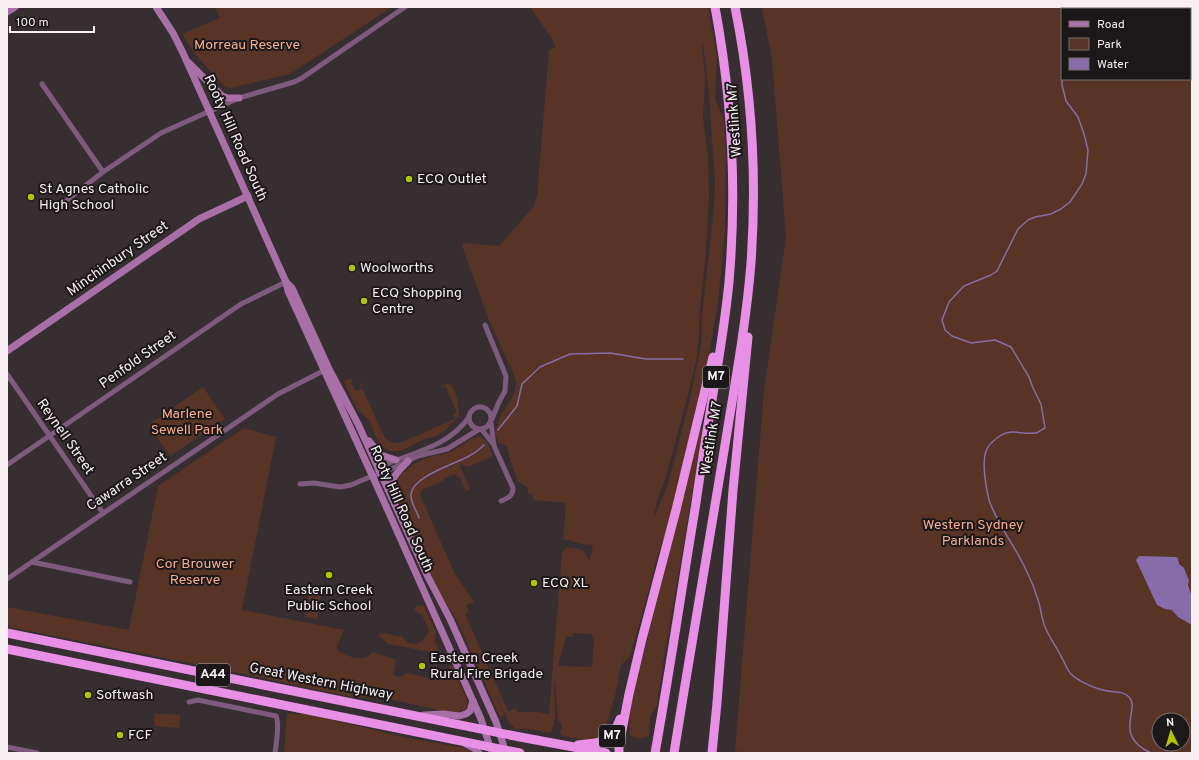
<svg xmlns="http://www.w3.org/2000/svg" width="1199" height="760" font-family="Overpass,sans-serif">
<style>
.green{fill:#573426;fill-rule:evenodd}
.water{fill:#866da9}
.lines{fill:none;stroke-linecap:round;stroke-linejoin:round}
.stream{stroke:#866da9;stroke-width:1.5}
.street{stroke:#7e5b7d;stroke-width:5}
.secondary{stroke:#a970a8;stroke-width:7}
.highway{stroke:#e88fe6;stroke-width:9}
.poi-dot{fill:#b0c503;stroke:#1c1819;stroke-width:1.5}
.labels{text-anchor:middle;dominant-baseline:central;stroke-width:4;stroke-linejoin:round;paint-order:stroke}
.shield{fill:#1c1819;stroke:#b4aeb0;stroke-width:1}
.shield-label{font-size:13px;font-weight:bold;fill:#f5eff1}
.park-label{font-size:14px;fill:#f9ad8f;stroke:#1c1819}
.street-label{font-size:14px;fill:#f5eff1;stroke:#1c1819}
.poi-label{font-size:14px;fill:#f5eff1;stroke:#1c1819;text-anchor:start}
</style>
<rect width="100%" height="100%" fill="#372e32"/>
<g class="green">
<polygon points="215,7 392,7 290,74 231,88 225,87 195,54 182,34 220,18"/>
<path d="M530,7h178l9,49 -2,44 9,20 2,41 -1,71 -7,70 -8,46 -10,49 -34,135 -12,35 -3,15 -21,74 -8,9 5,-28 -12,59 -11,36 3,4 -17,5 -30,-6 2,-10 -4,-5 -3,-39 -1,6 1,31 -4,15 -16,-3 -21,-1v-2l-6,-6 -13,-27 9,21 -4,2 -43,-97 -23,-36 -41,-92c-1,-6 3,-11 7,-16 9,-9 19,-16 31,-19 7,-2 14,-3 21,-6 9,-3 18,-15 27,-14 7,0 13,14 13,19l-24,11 -9,-3 11,25 -4,2 -6,-13 -6,-4 -9,4 -3,3 -20,9 -2,5 34,77 20,30 -8,3 3,7 -4,2 43,97 8,-3 1,4h20l12,2 13,-161 4,-6c13,2 19,0 23,15l4,-17 -11,-1 -19,-5 3,-36 -32,-3 -2,-5 -4,-2v-5l-10,-7 -8,-22 -3,-13 -8,-3 -4,-10 5,-16 14,-23 2,-10 -2,-9 -25,-55 -27,-74 1,-3 36,3 35,-40 3,-10 12,-146 7,-3 -7,-13zM703,44l6,49 6,89 -1,25 -12,109 -1,31 -10,47 -23,90 -12,29 -2,2 4,-17 7,-18 22,-81 10,-42 2,-23v-16l7,-65 3,-60 -1,-38 -5,-37 2,-43 -3,-26zM573,633l18,1 3,5 -2,28 -34,-1 8,-30 6,1z"/>
<path d="M762,7h430v746h-445l-12,-2 29,-360 22,-154 -14,-177zM1062,9h128v70h-128zM1159,720h24v24h-24z"/>
<path d="M351,378l2,4 -2,1 5,8 6,-2 -2,-4 5,-2v1l-4,2 24,52 6,4 9,1 55,-24 -2,-5 4,-2 -12,-26 -4,2v-1c2,-1 4,-3 6,-3 10,-1 12,25 12,31 -5,8 -14,16 -23,21 -4,2 -10,2 -14,4 -16,9 -34,21 -45,-1 -3,-6 -5,-14 -9,-20 -2,-3 -6,-5 -9,-8 -7,-10 -11,-20 -15,-30z"/>
<polygon points="203,387 225,419 170,456 148,425"/>
<path d="M244,428l32,9 -34,173 102,20 -7,17 1,4c10,6 26,12 35,1l23,8 -3,15 7,2 7,-4 22,5 13,-8 3,2 7,-7 16,38 -3,7 -5,1 -2,3 -69,-15 -37,-2 -127,-27 -215,-43 -3,-4 1,-16 121,23 29,-144z"/>
<path d="M700,429h3l-39,229 -7,47 -7,11 -1,20 -10,3 -9,-4c-4,-24 10,-66 16,-90 17,-72 36,-144 54,-216z"/>
<polygon points="309,592 321,594 317,619 305,617"/>
<path d="M418,605l6,1 12,26 -1,10 4,6 -3,5 -48,-9 -8,-7 -1,-3c9,-3 14,3 22,2 10,14 23,8 28,-6l-7,-15 -4,-2 -4,-4z"/>
<polygon points="155,713 180,715 179,728 154,726"/>
<polygon points="287,713 299,715 304,713 403,737 465,748 477,753 284,753"/>
</g>
<polygon class="water" points="1139,556 1176,557 1178,558 1179,564 1184,568 1189,580 1188,585 1192,597 1192,625 1178,617 1172,610 1165,609 1157,605 1136,560"/>
<g class="lines">
<g class="stream">
<polyline points="1106,9 1106,7"/>
<path d="M1062,79v6l4,16 12,16 6,17 4,16 -2,24 -4,10 -12,18 -9,7 -10,5 -16,3 -7,3 -10,9 -21,42 -6,4 -27,11 -15,16 -7,18 3,10 7,6 19,7 24,-3 16,7 18,30 4,11 8,16 4,24c-3,1 -7,5 -10,5 -15,2 -24,-6 -38,5 -4,3 -8,6 -10,11 -6,11 -1,39 2,51 9,26 27,47 38,72 5,10 9,20 12,31 2,8 3,16 6,24 4,10 11,19 16,29 3,5 6,14 10,18 7,7 23,14 32,16 9,3 20,0 26,7 12,12 -17,38 22,56"/>
<polyline points="498,430 517,406 522,384 540,367 570,354 610,353 646,359 683,359"/>
<path d="M419,518c-2,-7 -9,-16 -8,-24 2,-18 44,-30 58,-38 6,-3 11,-7 15,-11"/>
</g>
<g class="street">
<polyline points="42,84 103,172"/>
<polyline points="58,207 103,172 161,133 239,98 294,82 302,78 405,7"/>
<polyline points="485,325 506,376 505,391 498,404 492,419"/>
<polyline points="7,374 103,513"/>
<circle cx="480" cy="418" r="11"/>
<path d="M491,423l3,23 19,42c0,8 -5,10 -12,13"/>
<polyline points="482,430 494,445"/>
<polyline points="7,465 241,304 286,282"/>
<path d="M377,470l7,-5c31,-13 65,-19 85,-48"/>
<polyline points="300,484 314,483 340,487 351,485 372,476 381,474 418,456 447,449 478,430"/>
<polyline points="32,562 130,582"/>
<polyline points="7,579 278,394 327,369"/>
<path d="M189,702l9,-2 78,16c4,8 0,28 -1,37"/>
<polyline points="7,747 37,753"/>
</g>
<g class="secondary">
<polyline points="156,7 173,33 183,53 286,282 288,291 377,486 473,701 481,719 492,753"/>
<polyline points="7,12 15,7"/>
<polyline points="189,63 222,96 228,98 239,98"/>
<polyline points="286,282 292,288 329,369 358,424 428,577 450,619 496,722 506,753"/>
<polyline points="7,351 199,219 248,196"/>
<polyline points="369,441 381,455 396,460"/>
<path d="M390,491c0,-13 10,-21 18,-30"/>
<polyline points="424,715 443,714 459,716 466,714 470,711 473,701"/>
<polyline points="466,744 474,748 479,753"/>
</g>
<g class="highway">
<polyline points="7,633 520,737 606,753"/>
<polyline points="7,649 520,753"/>
<path d="M578,745c25,-3 32,0 42,-26"/>
<polyline points="619,753 619,746 629,694 642,639 676,510 713,357"/>
<path d="M655,753c15,-83 27,-167 41,-250 6,-43 13,-85 20,-127 5,-31 10,-63 13,-94 8,-92 3,-184 -14,-275"/>
<path d="M674,753c16,-101 34,-202 50,-302 10,-63 22,-125 27,-188 6,-85 1,-172 -16,-256"/>
<polyline points="712,753 717,703 733,490 748,337"/>
</g>
</g>
<g class="poi-dot">
<circle cx="409" cy="179" r="4"/>
<circle cx="31" cy="197" r="4"/>
<circle cx="352" cy="268" r="4"/>
<circle cx="364" cy="301" r="4"/>
<circle cx="329" cy="575" r="4"/>
<circle cx="534" cy="583" r="4"/>
<circle cx="422" cy="666" r="4"/>
<circle cx="88" cy="695" r="4"/>
<circle cx="120" cy="735" r="4"/>
</g>
<g class="labels">
<g class="shield">
<rect x="703" y="366" width="26" height="22" rx="3"/>
<rect x="196" y="664" width="34" height="22" rx="3"/>
<rect x="599" y="725" width="26" height="22" rx="3"/>
</g>
<g class="shield-label">
<text x="716" y="377">M7</text>
<text x="213" y="675">A44</text>
<text x="612" y="736">M7</text>
</g>
<g class="park-label">
<text x="247" y="45">Morreau Reserve</text>
<text x="187" y="414">Marlene<tspan x="187" dy="16">Sewell Park</tspan></text>
<text x="973" y="525">Western Sydney<tspan x="973" dy="16">Parklands</tspan></text>
<text x="195" y="564">Cor Brouwer<tspan x="195" dy="16">Reserve</tspan></text>
</g>
<g class="street-label">
<text transform="translate(735 120) rotate(-94)">Westlink M7</text>
<text transform="translate(235 138) rotate(66)">Rooty Hill Road South</text>
<text transform="translate(118 259) rotate(-35)">Minchinbury Street</text>
<text transform="translate(138 360) rotate(-35)">Penfold Street</text>
<text transform="translate(65 437) rotate(55)">Reynell Street</text>
<text transform="translate(712 438) rotate(-81)">Westlink M7</text>
<text transform="translate(127 482) rotate(-34)">Cawarra Street</text>
<text transform="translate(401 509) rotate(66)">Rooty Hill Road South</text>
<text transform="translate(321 682) rotate(11)">Great Western Highway</text>
</g>
<g class="poi-label">
<text x="417" y="179">ECQ Outlet</text>
<text x="39" y="189">St Agnes Catholic<tspan x="39" dy="16">High School</tspan></text>
<text x="360" y="268">Woolworths</text>
<text x="372" y="293">ECQ Shopping<tspan x="372" dy="16">Centre</tspan></text>
<text x="542" y="583">ECQ XL</text>
<text x="329" y="590" text-anchor="middle">Eastern Creek<tspan x="329" dy="16">Public School</tspan></text>
<text x="430" y="658">Eastern Creek<tspan x="430" dy="16">Rural Fire Brigade</tspan></text>
<text x="96" y="695">Softwash</text>
<text x="128" y="735">FCF</text>
</g>
</g>
<rect width="1199" height="760" fill="none" stroke="#f5eff1" stroke-width="16"/>
<rect x="1061" y="8" width="130" height="72" fill="#1c1819" stroke="#736e6f"/>
<rect x="1069" y="21" width="20" height="6" fill="#a970a8" stroke="#736e6f"/>
<text x="1097" y="28" font-size="12" fill="#f5eff1">Road</text>
<rect x="1069" y="38" width="20" height="12" fill="#573426" stroke="#736e6f"/>
<text x="1097" y="48" font-size="12" fill="#f5eff1">Park</text>
<rect x="1069" y="58" width="20" height="12" fill="#866da9" stroke="#736e6f"/>
<text x="1097" y="68" font-size="12" fill="#f5eff1">Water</text>
<g transform="translate(1171 732) rotate(355)"><circle r="19" fill="#1c1819" stroke="#736e6f"/>
<path d="M0-3L7 15L0 10L-7 15Z" fill="#b0c503"/>
<text y="-6" font-size="11" font-weight="bold" text-anchor="middle" fill="#f5eff1">N</text>
</g>
<path d="M10 26v6h84v-6" fill="none" stroke="#f5eff1" stroke-width="2"/>
<text x="16" y="26" font-size="12" fill="#f5eff1" stroke="#1c1819" stroke-width="3" paint-order="stroke">100 m</text>
</svg>
